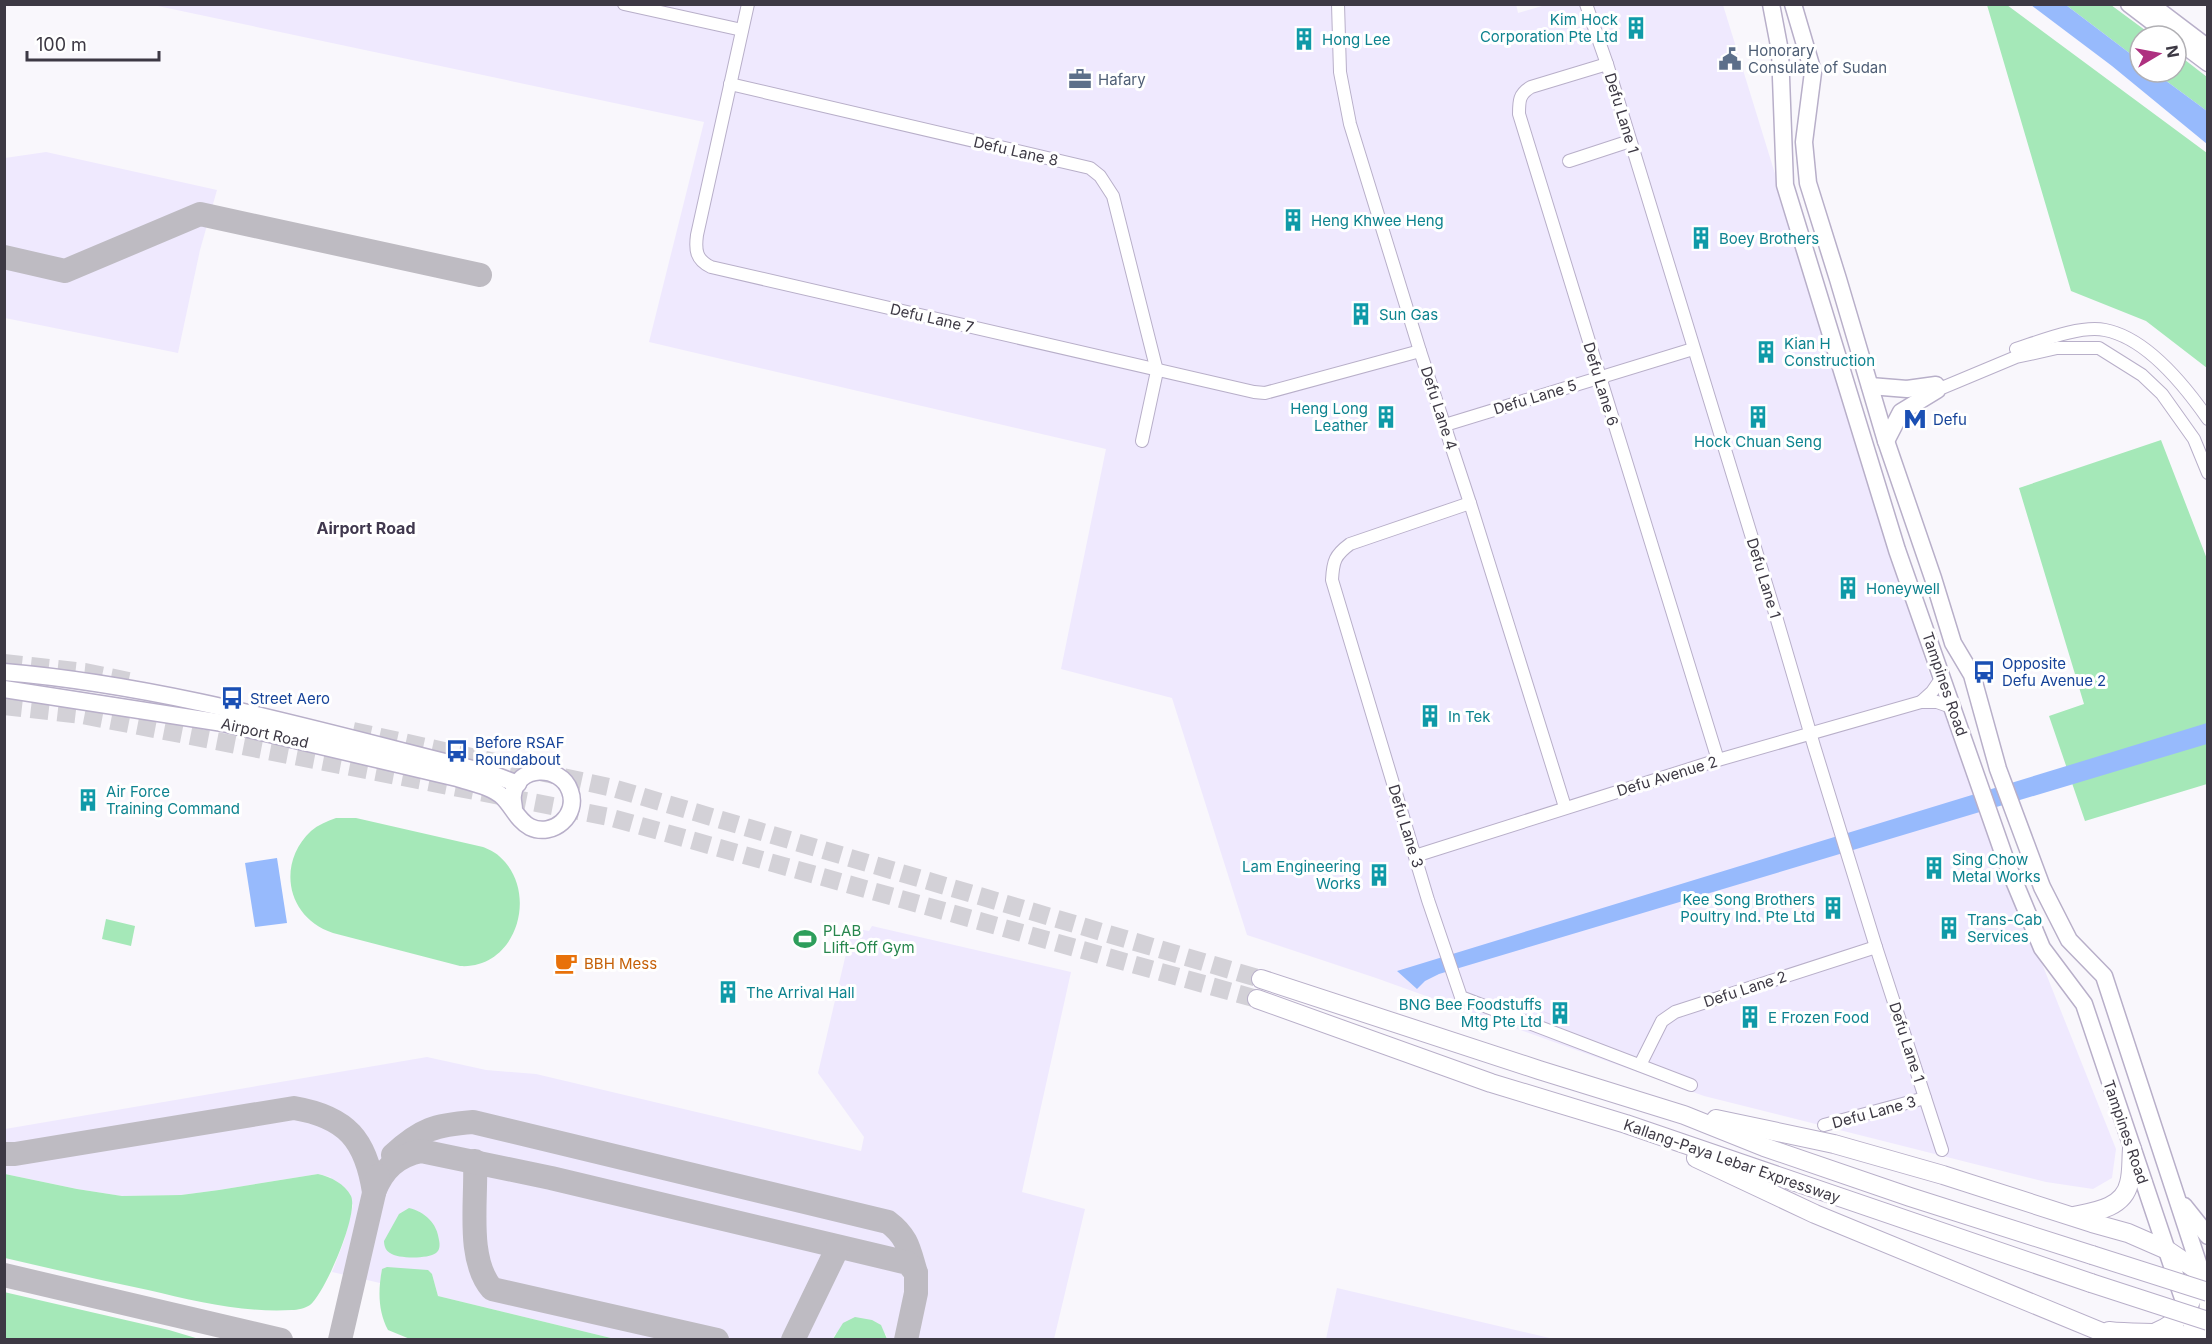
<svg xmlns="http://www.w3.org/2000/svg" width="2212" height="1344" font-family="Inter,sans-serif">
<style>
.built{fill:#efe9fe}
.green{fill:#a5e8b8}
.water{fill:#97bafc}
.lines{fill:none;stroke-linecap:round;stroke-linejoin:round}
.taxiway{stroke:#bebbc2;stroke-width:24}
.highway-tunnel{stroke:#d3d1d7;stroke-width:18;stroke-dasharray:18 9;stroke-linecap:butt}
.minor-casing{stroke:#b8afc9;stroke-width:14}
.major-casing{stroke:#b8afc9;stroke-width:19}
.highway-casing{stroke:#b8afc9;stroke-width:20}
.minor{stroke:#fff;stroke-width:12}
.major{stroke:#fff;stroke-width:16}
.highway{stroke:#fff;stroke-width:18}
.highway-bridge-casing{stroke:#b8afc9;stroke-width:20;stroke-linecap:butt}
.highway-bridge{stroke:#fff;stroke-width:18}
.labels{text-anchor:middle;dominant-baseline:central;stroke-width:6;stroke-linejoin:round;paint-order:stroke}
.culture-label{font-size:15px;fill:#0d838f;stroke:#fff;text-anchor:start}
.service-label{font-size:15px;fill:#4e5e75;stroke:#fff;text-anchor:start}
.street-label{font-size:15px;fill:#3d3944;stroke:#fff}
.transit-label{font-size:15px;fill:#164399;stroke:#fff;text-anchor:start}
.leisure-label{font-size:15px;fill:#27864d;stroke:#fff;text-anchor:start}
.food-label{font-size:15px;fill:#c56008;stroke:#fff;text-anchor:start}
.neighbourhood-label{font-size:16px;font-weight:bold;fill:#40384e;stroke:#fff}
</style>
<rect width="100%" height="100%" fill="#f9f7fc"/>
<g class="built">
<polygon points="1516,4 1518,13 1549,4 1723,5 1927,667 1970,783 2116,1149 2112,1178 2093,1189 2046,1182 1704,1096 1376,978 1247,935 1172,698 1061,669 1106,449 649,342 704,122 153,5"/>
<polygon points="46,152 217,190 200,250 178,353 5,318 5,158"/>
<polygon points="872,926 1071,972 1022,1192 1085,1209 1054,1339 887,1339 886,1334 835,1334 833,1339 615,1339 438,1296 432,1274 382,1269 380,1283 332,1272 344,1241 353,1205 330,1177 318,1174 219,1190 181,1195 122,1196 77,1189 5,1174 5,1129 427,1057 486,1070 536,1074 861,1151 864,1137 818,1073 852,928 869,931"/>
<polygon points="1337,1288 1554,1339 1326,1339"/>
</g>
<g class="green">
<polygon points="1987,5 2007,5 2207,153 2207,368 2146,321 2071,291"/>
<polygon points="2066,5 2111,5 2153,36 2140,36 2140,61"/>
<polygon points="2176,53 2207,77 2207,111 2154,72 2176,72"/>
<polygon points="2161,440 2207,559 2207,784 2085,821 2049,716 2084,704 2019,488"/>
<path d="M336,818h20l127,29c5,2 12,5 16,9 41,35 18,114 -39,110l-127,-33c-46,-15 -57,-69 -22,-102 7,-6 16,-10 25,-13z"/>
<polygon points="106,919 135,926 131,946 102,939"/>
<path d="M5,1174l72,15 45,7 59,-1 38,-5 99,-16c13,3 27,10 33,22 8,18 -26,97 -41,109 -4,3 -13,5 -18,5 -48,3 -98,-9 -144,-20 -48,-10 -96,-21 -143,-32z"/>
<path d="M409,1208c16,4 28,15 30,32 1,5 1,10 -3,13 -8,6 -38,6 -46,0 -4,-2 -6,-7 -6,-12l15,-27z"/>
<path d="M387,1267l41,3 4,4 6,22 177,43h-205l-22,-9c-10,-19 -10,-39 -6,-61z"/>
<polygon points="4,1292 169,1330 199,1339 5,1339"/>
<polygon points="855,1317 872,1320 881,1325 887,1339 833,1339 843,1323"/>
</g>
<g class="water">
<polygon points="2031,5 2066,5 2140,61 2140,72 2154,72 2207,111 2207,144 2112,66"/>
<polygon points="2207,723 2207,744 1439,974 1425,981 1417,989 1397,971"/>
<polygon points="277,858 287,923 255,927 245,863"/>
</g>
<g class="lines">
<g class="taxiway">
<polyline points="4,257 65,271 200,214 480,275"/>
<path d="M4,1154h11l279,-46c53,9 72,32 80,84"/>
<path d="M393,1155c28,-26 42,-30 80,-33l415,100c20,15 21,28 28,51"/>
<path d="M475,1161c2,39 -9,98 17,128l225,51"/>
<path d="M374,1192c9,-23 23,-36 47,-41l130,27 357,85 8,10v20l-10,47"/>
<polyline points="4,1275 281,1340"/>
<polyline points="340,1340 378,1176"/>
<polyline points="793,1340 838,1247"/>
</g>
<g class="highway-tunnel">
<polyline points="4,663 85,672 133,682"/>
<polyline points="4,706 82,715 609,817 1257,999"/>
<polyline points="353,731 613,788 1261,979"/>
</g>
<g class="minor-casing">
<g id="minor">
<polyline points="624,4 742,30"/>
<path d="M748,4l-51,231c-2,15 -1,25 14,32l543,125 11,1 155,-42"/>
<polyline points="1338,4 1340,72 1350,124 1420,351 1470,503 1565,807"/>
<polyline points="1586,4 1607,64 1775,613 1814,746 1876,947 1942,1150"/>
<path d="M1607,64l-76,23c-12,7 -12,14 -12,27l199,646"/>
<polyline points="730,84 1090,168 1100,176 1113,196 1157,371 1142,441"/>
<polyline points="1569,161 1630,141"/>
<path d="M2016,349c25,-8 64,-24 89,-19 42,8 80,56 103,89"/>
<polyline points="1937,390 2016,357 2057,348 2099,348 2142,375 2162,394 2194,439 2208,473"/>
<polyline points="1445,425 1693,349"/>
<path d="M1470,503l-120,41c-15,11 -17,17 -18,36l96,320 33,97 230,88"/>
<polyline points="1921,702 1932,692 1943,676"/>
<polyline points="1415,856 1718,760 1921,702 1937,702 1954,708"/>
<polyline points="1640,1065 1662,1021 1675,1012 1876,947"/>
<polyline points="1824,1125 1925,1098"/>
</g>
</g>
<g class="major-casing">
<g id="major">
<polyline points="1771,4 1780,51 1785,185 1897,550 2007,864 2042,948 2084,1004 2197,1340"/>
<polyline points="1793,4 1813,72 1804,142 1808,183 1838,279 1886,441 1933,578 1953,643 1972,675 1998,769 2042,887 2069,940 2104,976 2203,1278"/>
<polyline points="2129,4 2171,36"/>
<polyline points="2150,4 2208,48"/>
<polyline points="2176,39 2208,63"/>
<polyline points="1870,386 1907,389 1936,385"/>
<polyline points="1886,441 1901,412 1937,390"/>
<path d="M4,672c166,14 325,62 485,101l29,11"/>
<path d="M4,689l219,34 234,55c15,5 34,8 46,19 10,10 15,24 27,30 23,11 49,-12 40,-36 -9,-27 -54,-26 -57,4 -1,5 1,10 1,14"/>
<polyline points="2184,1206 2208,1236"/>
<polyline points="2206,1333 2208,1301"/>
</g>
</g>
<g class="highway-casing">
<g id="highway">
<polyline points="1261,979 1539,1070 1684,1115 1764,1147 1910,1197 2092,1255"/>
<polyline points="1257,999 1491,1083 1626,1124 2091,1283"/>
<path d="M1716,1119l118,25 109,31 149,48 36,10 39,17 34,23c-8,29 -16,47 -45,59"/>
<polyline points="1696,1158 1815,1214 2121,1340"/>
<path d="M2074,1216c20,-4 50,-8 55,-33 3,-10 2,-23 3,-34"/>
<path d="M2109,1331c31,4 62,-2 92,9"/>
</g>
</g>
<use href="#minor" class="minor"/>
<use href="#major" class="major"/>
<use href="#highway" class="highway"/>
<g class="highway-bridge-casing">
<g id="highway-bridge">
<polyline points="2092,1255 2208,1292"/>
<polyline points="2091,1283 2208,1321"/>
</g>
</g>
<use href="#highway-bridge" class="highway-bridge"/>
</g>
<defs>
<g id="building-bare" transform="scale(1.8)"><path d="M-4-6H4V6H1V3H-1V6H-4ZM-2.5-4.3h1.7v1.8h-1.7ZM.8-4.3h1.7v1.8H.8ZM-2.5-1h1.7V.8h-1.7ZM.8-1h1.7V.8H.8Z" fill="#0f9aa8" stroke="#fff" stroke-width="2.5" paint-order="stroke"/></g>
<g id="civic-bare" transform="scale(1.8)"><path d="M-.6-6.5H3V-4.5H.6V-3L4-1V1h2V6H-6V1h2V-1L-.6-3ZM-1.2 2.5V6h2.4V2.5Z" fill="#5c6f8a" stroke="#fff" stroke-width="2.5" paint-order="stroke"/></g>
<g id="office-bare" transform="scale(1.8)"><path d="M-6-3h4V-5.5h4V-3h4V5H-6ZM-1-4.5V-3h2v-1.5ZM-6 0V1H6V0Z" fill="#5c6f8a" stroke="#fff" stroke-width="2.5" paint-order="stroke"/></g>
<g id="metro-bare" transform="scale(1.8)"><path d="M-5.5 5V-5H-3L0 0L3-5H5.5V5H3V-.5L0 4L-3-.5V5Z" fill="#1a4fb4" stroke="#fff" stroke-width="2.5" paint-order="stroke"/></g>
<g id="bus-bare" transform="scale(1.8)"><path d="M-5-6H5V4H4V6H2V4H-2V6H-4V4H-5ZM-3.5-4V0h7V-4ZM-3.5 1.2v1.5H-2V1.2ZM2 1.2v1.5H3.5V1.2Z" fill="#1a4fb4" stroke="#fff" stroke-width="2.5" paint-order="stroke"/></g>
<g id="stadium-bare" transform="scale(1.8)"><path d="M0-5a6.5 5 0 1 0 0 10a6.5 5 0 1 0 0-10ZM-3.5-1.8h7v3.6h-7Z" fill="#2e9e5b" stroke="#fff" stroke-width="2.5" paint-order="stroke"/></g>
<g id="cafe-bare" transform="scale(1.8)"><path d="M-5.5-4.5H6V0H3Q3 3.5 0 3.5H-2.5Q-5.5 3.5-5.5 0ZM3-3.2v2h1.7v-2ZM-6 4.5H4V6H-6Z" fill="#e8710a" stroke="#fff" stroke-width="2.5" paint-order="stroke"/></g>
</defs>
<g fill-rule="evenodd">
<use href="#building-bare" x="1636" y="28"/>
<use href="#building-bare" x="1304" y="39"/>
<use href="#civic-bare" x="1730" y="59"/>
<use href="#office-bare" x="1080" y="79"/>
<use href="#building-bare" x="1293" y="220"/>
<use href="#building-bare" x="1701" y="238"/>
<use href="#building-bare" x="1361" y="314"/>
<use href="#building-bare" x="1766" y="352"/>
<use href="#building-bare" x="1386" y="417"/>
<use href="#building-bare" x="1758" y="417"/>
<use href="#metro-bare" x="1915" y="419"/>
<use href="#building-bare" x="1848" y="588"/>
<use href="#bus-bare" x="1984" y="672"/>
<use href="#bus-bare" x="232" y="698"/>
<use href="#building-bare" x="1430" y="716"/>
<use href="#bus-bare" x="457" y="751"/>
<use href="#building-bare" x="88" y="800"/>
<use href="#building-bare" x="1934" y="868"/>
<use href="#building-bare" x="1379" y="875"/>
<use href="#building-bare" x="1833" y="908"/>
<use href="#building-bare" x="1949" y="928"/>
<use href="#stadium-bare" x="805" y="939"/>
<use href="#cafe-bare" x="566" y="963"/>
<use href="#building-bare" x="728" y="992"/>
<use href="#building-bare" x="1560" y="1013"/>
<use href="#building-bare" x="1750" y="1017"/>
</g>
<g class="labels">
<g class="culture-label">
<text x="1618" y="19" text-anchor="end">Kim Hock<tspan x="1618" dy="17">Corporation Pte Ltd</tspan></text>
<text x="1322" y="39">Hong Lee</text>
<text x="1311" y="220">Heng Khwee Heng</text>
<text x="1719" y="238">Boey Brothers</text>
<text x="1379" y="314">Sun Gas</text>
<text x="1784" y="343">Kian H<tspan x="1784" dy="17">Construction</tspan></text>
<text x="1368" y="408" text-anchor="end">Heng Long<tspan x="1368" dy="17">Leather</tspan></text>
<text x="1758" y="441" text-anchor="middle">Hock Chuan Seng</text>
<text x="1866" y="588">Honeywell</text>
<text x="1448" y="716">In Tek</text>
<text x="106" y="791">Air Force<tspan x="106" dy="17">Training Command</tspan></text>
<text x="1952" y="859">Sing Chow<tspan x="1952" dy="17">Metal Works</tspan></text>
<text x="1361" y="866" text-anchor="end">Lam Engineering<tspan x="1361" dy="17">Works</tspan></text>
<text x="1815" y="899" text-anchor="end">Kee Song Brothers<tspan x="1815" dy="17">Poultry Ind. Pte Ltd</tspan></text>
<text x="1967" y="919">Trans-Cab<tspan x="1967" dy="17">Services</tspan></text>
<text x="746" y="992">The Arrival Hall</text>
<text x="1542" y="1004" text-anchor="end">BNG Bee Foodstuffs<tspan x="1542" dy="17">Mtg Pte Ltd</tspan></text>
<text x="1768" y="1017">E Frozen Food</text>
</g>
<g class="service-label">
<text x="1748" y="50">Honorary<tspan x="1748" dy="17">Consulate of Sudan</tspan></text>
<text x="1098" y="79">Hafary</text>
</g>
<g class="street-label">
<text transform="translate(1622 113) rotate(73)">Defu Lane 1</text>
<text transform="translate(1016 151) rotate(13)">Defu Lane 8</text>
<text transform="translate(932 318) rotate(13)">Defu Lane 7</text>
<text transform="translate(1601 384) rotate(73)">Defu Lane 6</text>
<text transform="translate(1535 397) rotate(-17)">Defu Lane 5</text>
<text transform="translate(1439 408) rotate(72)">Defu Lane 4</text>
<text transform="translate(1764 578) rotate(73)">Defu Lane 1</text>
<text transform="translate(1945 684) rotate(71)">Tampines Road</text>
<text transform="translate(265 733) rotate(13)">Airport Road</text>
<text transform="translate(1667 776) rotate(-17)">Defu Avenue 2</text>
<text transform="translate(1406 826) rotate(73)">Defu Lane 3</text>
<text transform="translate(1745 989) rotate(-18)">Defu Lane 2</text>
<text transform="translate(1907 1042) rotate(72)">Defu Lane 1</text>
<text transform="translate(1874 1112) rotate(-15)">Defu Lane 3</text>
<text transform="translate(2126 1132) rotate(71)">Tampines Road</text>
<text transform="translate(1732 1161) rotate(19)">Kallang-Paya Lebar Expressway</text>
</g>
<g class="transit-label">
<text x="1933" y="419">Defu</text>
<text x="2002" y="663">Opposite<tspan x="2002" dy="17">Defu Avenue 2</tspan></text>
<text x="250" y="698">Street Aero</text>
<text x="475" y="742">Before RSAF<tspan x="475" dy="17">Roundabout</tspan></text>
</g>
<g class="leisure-label">
<text x="823" y="930">PLAB<tspan x="823" dy="17">LIift-Off Gym</tspan></text>
</g>
<g class="food-label">
<text x="584" y="963">BBH Mess</text>
</g>
<g class="neighbourhood-label">
<text x="366" y="528">Airport Road</text>
</g>
</g>
<rect width="2212" height="1344" fill="none" stroke="#3d3944" stroke-width="12"/>
<g transform="translate(2158 54) rotate(80)"><circle r="28" fill="#ffffff" stroke="#b1b0b4" stroke-width="1.5"/>
<path d="M0-4.5L10 22L0 15L-10 22Z" fill="#ae3080"/>
<text y="-9" font-size="16" font-weight="bold" text-anchor="middle" fill="#3d3944">N</text>
</g>
<path d="M27 51v9h132v-9" fill="none" stroke="#3d3944" stroke-width="3"/>
<text x="36" y="51" font-size="18" fill="#3d3944" stroke="#ffffff" stroke-width="4.5" paint-order="stroke">100 m</text>
</svg>
